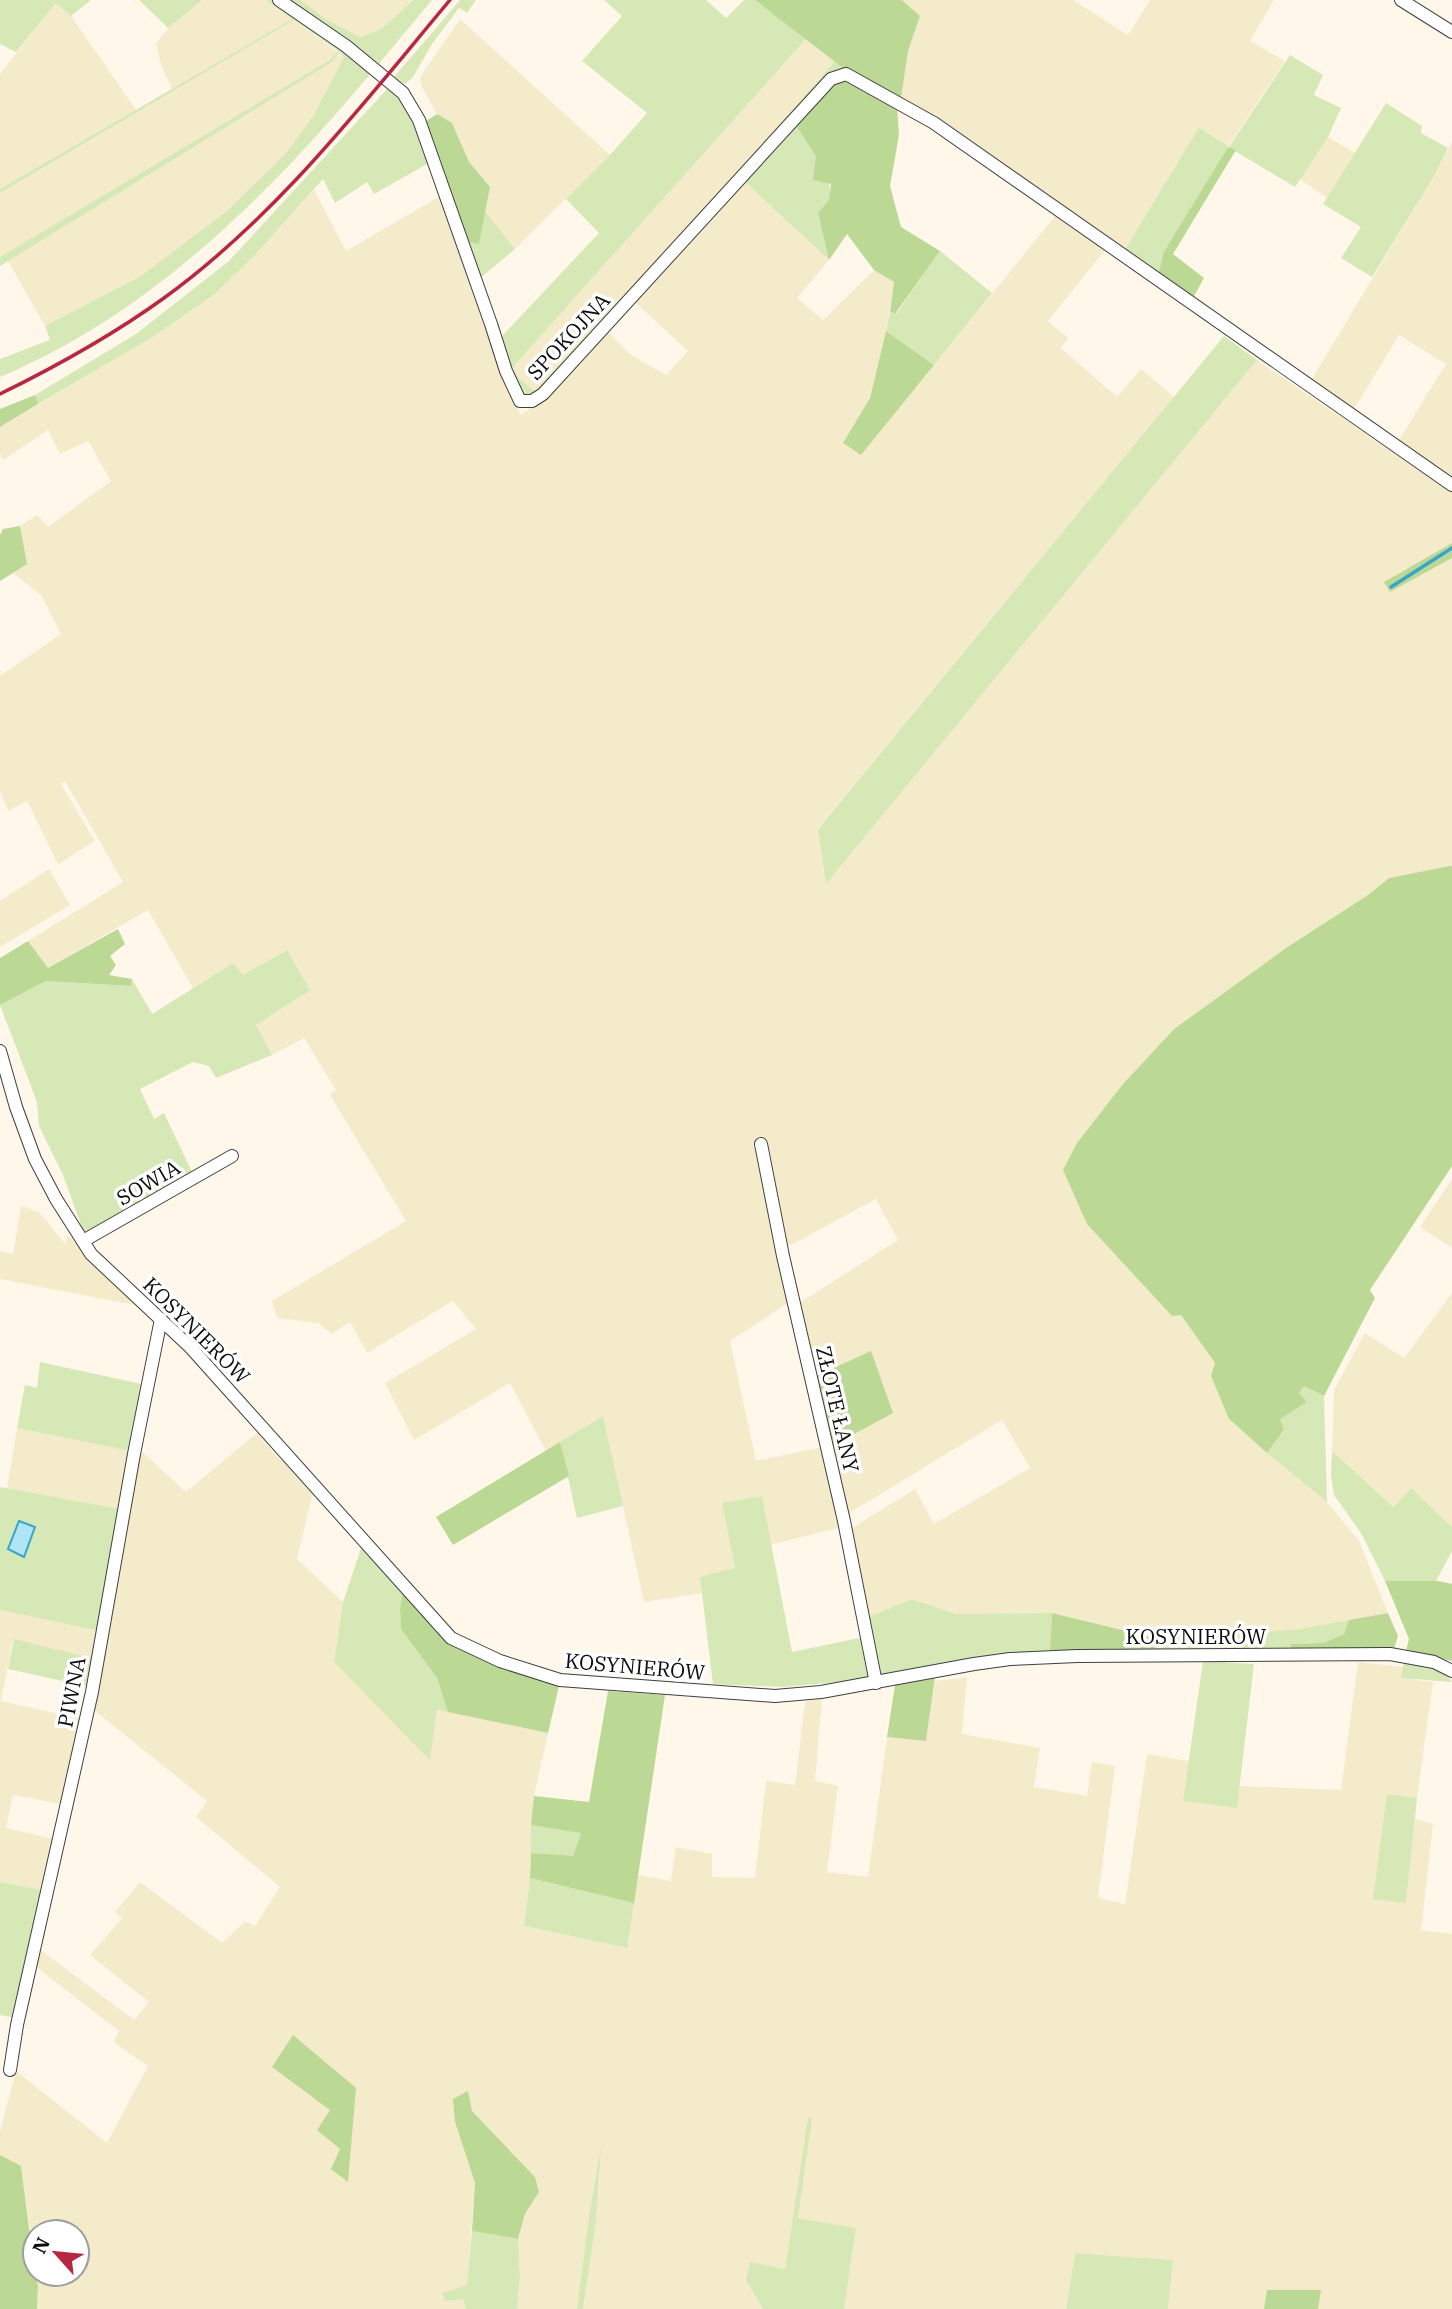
<svg xmlns="http://www.w3.org/2000/svg" width="1452" height="2309" font-family="'IBM Plex Serif',serif">
<style>
.farmland{fill:#f4ebcb;fill-rule:evenodd}
.green{fill:#d6e8b5}
.forest{fill:#bcd895}
.water{fill:#b0e5f5;stroke:#38a5cb;stroke-width:2}
.lines{fill:none;stroke-linecap:round;stroke-linejoin:round}
.stream{stroke:#38a5cb;stroke-width:3.5}
.street-casing{stroke:#3f3f3f;stroke-width:14}
.street{stroke:#fff;stroke-width:12}
.rail{stroke:#b92641;stroke-width:3.5}
.labels{text-anchor:middle;dominant-baseline:central;stroke-width:7;stroke-linejoin:round;paint-order:stroke}
.street-label{font-size:21px;fill:#0c0c0c;stroke:#fff}
</style>
<rect width="100%" height="100%" fill="#fff8ea"/>
<g class="farmland">
<polygon points="202,0 266,0 292,19 172,89 161,65 156,44 168,28"/>
<polygon points="300,0 414,0 381,29 360,37 326,19"/>
<polygon points="902,0 1073,0 1128,35 1150,0 1274,0 1250,41 1285,61 1228,147 1199,129 1124,251 1082,218 939,119 901,99 908,51 920,16"/>
<polygon points="56,2 71,16 136,110 0,189 0,74"/>
<polygon points="460,19 610,155 515,249 485,211 490,187 469,162 452,123 437,114 421,85 420,77"/>
<polygon points="294,20 344,57 313,116 287,152 227,211 141,276 45,326 8,261 332,62 336,54 330,60 0,257 0,193"/>
<polygon points="806,39 835,61 704,210 535,391 517,377 511,369"/>
<polygon points="1328,137 1355,153 1327,198 1300,179"/>
<polygon points="1452,142 1452,478 1399,440 1446,364 1399,335 1353,411 1312,379 1434,176"/>
<polygon points="744,181 829,260 797,298 823,320 874,270 894,282 886,331 870,398 865,409 861,455 1056,215 1105,250 1048,321 1068,338 1061,348 1117,397 1141,369 1174,397 818,828 826,884 1257,360 1452,493 1452,543 1384,582 1390,592 1452,558 1452,866 1389,878 1368,895 1286,948 1174,1029 1123,1084 1077,1143 1181,1314 1215,1364 1211,1376 1230,1420 1267,1453 1327,1502 1359,1541 1388,1613 1300,1629 1217,1636 1212,1641 1156,1637 1052,1613 956,1614 912,1599 866,1618 852,1528 915,1489 934,1524 1030,1468 1002,1420 846,1515 832,1446 892,1413 814,1377 798,1304 898,1240 876,1199 780,1251 791,1301 730,1341 756,1461 823,1447 841,1527 770,1545 762,1496 723,1503 735,1569 701,1577 702,1593 644,1602 603,1416 546,1451 510,1383 414,1440 385,1383 476,1329 453,1301 367,1353 350,1322 332,1334 318,1323 277,1318 272,1301 406,1221 333,1100 330,1094 336,1090 304,1038 272,1055 256,1025 287,950 242,976 233,963 193,988 148,910 48,968 28,941 123,882 65,781 61,784 95,841 58,864 27,801 8,811 0,791 0,676 61,634 42,596 13,573 27,564 20,526 37,515 48,527 111,481 88,441 60,454 48,430 3,460 0,454 0,427 148,340 215,294 257,253 314,190 346,251 442,195 520,415 532,407 605,329 630,354 666,375 688,351 633,300"/>
<polygon points="49,869 70,905 0,947 0,901"/>
<polygon points="1452,1179 1452,1248 1420,1227"/>
<polygon points="21,1206 39,1212 65,1244 68,1235 135,1305 0,1279 0,1251 13,1254"/>
<polygon points="1452,1293 1452,1527 1411,1488 1395,1507 1332,1451 1334,1390 1365,1333 1404,1358"/>
<polygon points="17,1428 130,1451 120,1509 7,1489"/>
<path d="M257,1433l17,21 40,34 -17,71 46,43 -9,60 96,97 7,-50 111,24 -14,63 -4,82 -6,48 103,22 11,-73 33,6 5,-34 36,7v23l43,1 11,-97 29,4 10,-83 17,-5 -7,84 23,5 -11,86 41,5 19,-140 39,4 9,-60 32,-4 -5,57 78,14 -6,39 53,9 5,-34 23,4 -17,132 27,6 22,-150 42,7 -6,40 53,7 3,-22 102,4 17,-128 45,5 -1,11 31,4 -16,116 -30,-4 19,109 9,-84 18,5 -12,106 31,4v375h-134l2,-19h-53l-3,19h-96l5,-49 -98,-7 -9,56h-222l12,-81 -58,-10 13,-100 -3,1 -23,150 -35,-7 -4,18 17,29h-180l13,-87 4,-51 -12,52 -11,86h-60l3,-32 -2,-38 7,-24 14,-24 -4,-14 -63,-66 -5,-20 -12,31 20,61 -8,102 -24,8 20,6 3,10h-429l1,-24 -1,-11h40v-42h-42v32l-14,-97 -21,-12v-24l16,-60 91,72 41,-77 -35,-24 6,-11 -85,-66 4,-17 96,72 15,-18 -59,-47 32,-37 -7,-6 25,-30 82,61 23,-22 10,5 25,-39 -84,-70 11,-16 -113,-91 44,-262 48,44zM356,2088l-9,94 -7,-33 -23,-19 13,-19z"/>
<polygon points="0,1610 99,1631 95,1659 13,1640 1,1701 82,1719 61,1804 13,1795 6,1828 54,1839 41,1890 0,1882"/>
</g>
<g class="green">
<polygon points="0,0 91,0 71,16 56,3 16,52 0,44"/>
<polygon points="139,0 202,0 168,28"/>
<path d="M266,0h7l75,52 23,21c-103,123 -221,241 -371,304v-18l50,-19 -5,-14 96,-50 86,-65 60,-59 26,-36 31,-59 -5,-5 -7,10 -332,204v-9l330,-197 8,-9 -44,-31 -294,173v-4l292,-170z"/>
<polygon points="284,0 300,0 326,19 360,37 381,29 414,0 432,0 378,65"/>
<polygon points="460,0 476,0 467,13 459,8 432,44 413,77 405,84 394,77"/>
<path d="M604,0h102l20,18 18,-18h11l51,39 -294,329 5,9 18,14 169,-181 131,-149 16,11 -10,-2 -9,4 -298,323c-12,1 -16,-5 -21,-15l-49,-141 15,2 6,-32 30,38 -37,31 24,56 97,-103 -33,-34 44,-44 37,-42 -65,-52 40,-45z"/>
<polygon points="1290,55 1323,75 1314,95 1341,108 1328,137 1295,187 1228,147 1165,252 1158,275 1124,251 1199,128 1229,147"/>
<path d="M389,87c21,21 30,49 40,76l-55,31 -7,-12 -32,21 -12,-24 -66,74 -42,41 -67,46 -110,64 -3,-9 101,-61 93,-73z"/>
<polygon points="1386,103 1422,126 1421,133 1448,148 1434,176 1372,277 1341,258 1361,227 1323,204"/>
<path d="M795,124c11,18 42,55 34,76 -2,4 -8,9 -11,13l11,47 -85,-79z"/>
<polygon points="940,251 992,293 934,365 886,331 890,311 896,314"/>
<polygon points="1224,336 1257,360 826,884 818,829"/>
<polygon points="287,950 310,990 256,1025 272,1055 216,1078 209,1066 193,1062 140,1089 154,1119 164,1113 193,1174 85,1236 63,1175 39,1126 37,1102 0,1005 46,981 131,986 132,979 152,1014 233,963 243,975"/>
<polygon points="40,1362 146,1385 130,1451 17,1428 25,1385 37,1388"/>
<polygon points="1304,1386 1324,1396 1327,1502 1267,1453 1284,1431 1279,1419 1307,1402 1299,1393"/>
<polygon points="603,1416 623,1506 577,1518 560,1442"/>
<polygon points="1332,1451 1394,1507 1411,1488 1452,1527 1452,1551 1436,1581 1385,1581 1361,1533 1334,1495 1331,1475"/>
<polygon points="0,1487 120,1509 99,1631 0,1610"/>
<polygon points="762,1496 792,1652 864,1637 870,1679 784,1687 713,1684 700,1577 735,1568 722,1503"/>
<polygon points="363,1542 403,1591 400,1609 401,1629 437,1678 448,1712 437,1710 430,1760 334,1662 343,1602"/>
<polygon points="912,1599 956,1614 1052,1613 1050,1650 989,1655 877,1675 866,1618"/>
<polygon points="1349,1620 1344,1634 1324,1643 1291,1644 1291,1652 1157,1651 1156,1638 1212,1641 1217,1636 1300,1629"/>
<polygon points="14,1639 95,1659 90,1687 8,1669"/>
<polygon points="1203,1661 1254,1664 1237,1808 1183,1801"/>
<path d="M1404,1661c17,4 39,6 48,21l-51,-4z"/>
<polygon points="1387,1794 1417,1798 1406,1903 1373,1899"/>
<polygon points="531,1825 581,1832 573,1857 531,1853"/>
<polygon points="530,1878 634,1903 627,1948 524,1926"/>
<polygon points="0,1882 41,1890 16,2018 0,2015"/>
<polygon points="808,2118 812,2118 798,2218 856,2228 844,2309 763,2309 746,2280 750,2262 785,2269"/>
<polygon points="601,2147 596,2222 583,2309 577,2309 588,2223"/>
<polygon points="472,2231 518,2239 520,2277 517,2309 466,2309 463,2299 445,2301 442,2293 467,2285"/>
<polygon points="1075,2253 1173,2260 1168,2309 1066,2309"/>
</g>
<g class="forest">
<polygon points="755,0 902,0 920,16 908,51 901,99 843,68"/>
<polygon points="850,79 897,106 899,135 890,186 901,227 940,251 895,314 890,311 894,282 874,270 847,234 829,260 818,213 829,200 831,184 813,180 816,156 795,124 835,82"/>
<polygon points="437,114 452,123 469,162 490,187 479,244 464,241 423,123"/>
<polygon points="1228,147 1236,150 1173,254 1204,278 1193,298 1158,275 1164,252"/>
<polygon points="886,331 934,365 861,455 843,443 870,398"/>
<polygon points="35,395 38,404 0,427 0,409"/>
<polygon points="20,526 27,564 0,581 0,535 3,529"/>
<polygon points="1452,543 1452,558 1390,592 1384,582"/>
<polygon points="1450,866 1452,866 1452,1166 1370,1290 1375,1298 1324,1396 1304,1386 1299,1393 1307,1402 1280,1419 1284,1430 1267,1453 1229,1419 1211,1376 1215,1363 1181,1315 1172,1316 1087,1224 1063,1170 1077,1143 1123,1084 1174,1029 1286,948 1368,895 1389,878"/>
<polygon points="118,929 125,944 110,956 116,965 109,975 132,979 131,986 46,981 0,1005 0,958 28,941 48,968"/>
<polygon points="871,1351 893,1413 832,1446 814,1377"/>
<polygon points="560,1442 569,1476 453,1545 436,1517"/>
<polygon points="1385,1581 1438,1581 1452,1584 1452,1661 1406,1651 1409,1639"/>
<polygon points="403,1591 475,1655 505,1670 559,1686 548,1733 448,1712 437,1678 401,1629 400,1609"/>
<polygon points="1052,1613 1156,1638 1157,1651 1050,1650"/>
<polygon points="1388,1613 1398,1636 1394,1649 1291,1652 1291,1644 1324,1643 1344,1634 1349,1620"/>
<polygon points="935,1677 926,1741 887,1737 895,1685"/>
<polygon points="608,1691 665,1695 634,1903 530,1878 531,1853 573,1856 581,1833 531,1825 534,1796 589,1802"/>
<polygon points="293,2035 356,2088 348,2182 331,2169 340,2149 317,2130 330,2110 272,2067"/>
<polygon points="468,2091 472,2111 535,2177 539,2192 525,2214 518,2239 472,2231 475,2183 455,2122 453,2099"/>
<polygon points="0,2155 21,2166 35,2274 38,2285 37,2309 0,2309"/>
<polygon points="1267,2290 1321,2290 1318,2309 1264,2309"/>
</g>
<polygon class="water" points="19,1521 35,1527 24,1557 8,1549"/>
<g class="lines">
<polyline class="stream" points="1391,587 1452,548"/>
<g class="street-casing">
<g id="street">
<polyline points="279,0 346,46 403,93 419,120 491,324 506,371 520,401 532,401 543,394 831,79 846,74 934,123 1452,485"/>
<polyline points="1401,0 1452,32"/>
<polyline points="0,1051 16,1107 35,1159 56,1199 91,1254 191,1348 451,1638 500,1661 560,1680 775,1696 821,1692 974,1664 1010,1659 1077,1656 1390,1654 1434,1662 1452,1671"/>
<polyline points="761,1144 783,1256 844,1521 876,1683"/>
<polyline points="83,1241 232,1156"/>
<polyline points="10,2070 17,2025 92,1692 134,1454 161,1319"/>
</g>
</g>
<use href="#street" class="street"/>
<path class="rail" d="M0,394c57,-28 113,-59 164,-96 112,-81 198,-193 286,-298"/>
</g>
<g class="labels">
<g class="street-label">
<text transform="translate(568 336) rotate(-47)">SPOKOJNA</text>
<text transform="translate(148 1182) rotate(-30)">SOWIA</text>
<text transform="translate(197 1330) rotate(45)">KOSYNIERÓW</text>
<text transform="translate(838 1409) rotate(77)">ZŁOTE ŁANY</text>
<text x="1196" y="1636">KOSYNIERÓW</text>
<text transform="translate(635 1666) rotate(5)">KOSYNIERÓW</text>
<text transform="translate(71 1692) rotate(-79)">PIWNA</text>
</g>
</g>
<g transform="translate(56 2253) rotate(297)"><circle r="33" fill="#ffffff" stroke="#9e9e9e" stroke-width="2"/>
<path d="M0-5L12 26L0 18L-12 26Z" fill="#b92641"/>
<text y="-10" font-size="19" font-weight="bold" text-anchor="middle" fill="#0c0c0c">N</text>
</g>
</svg>
